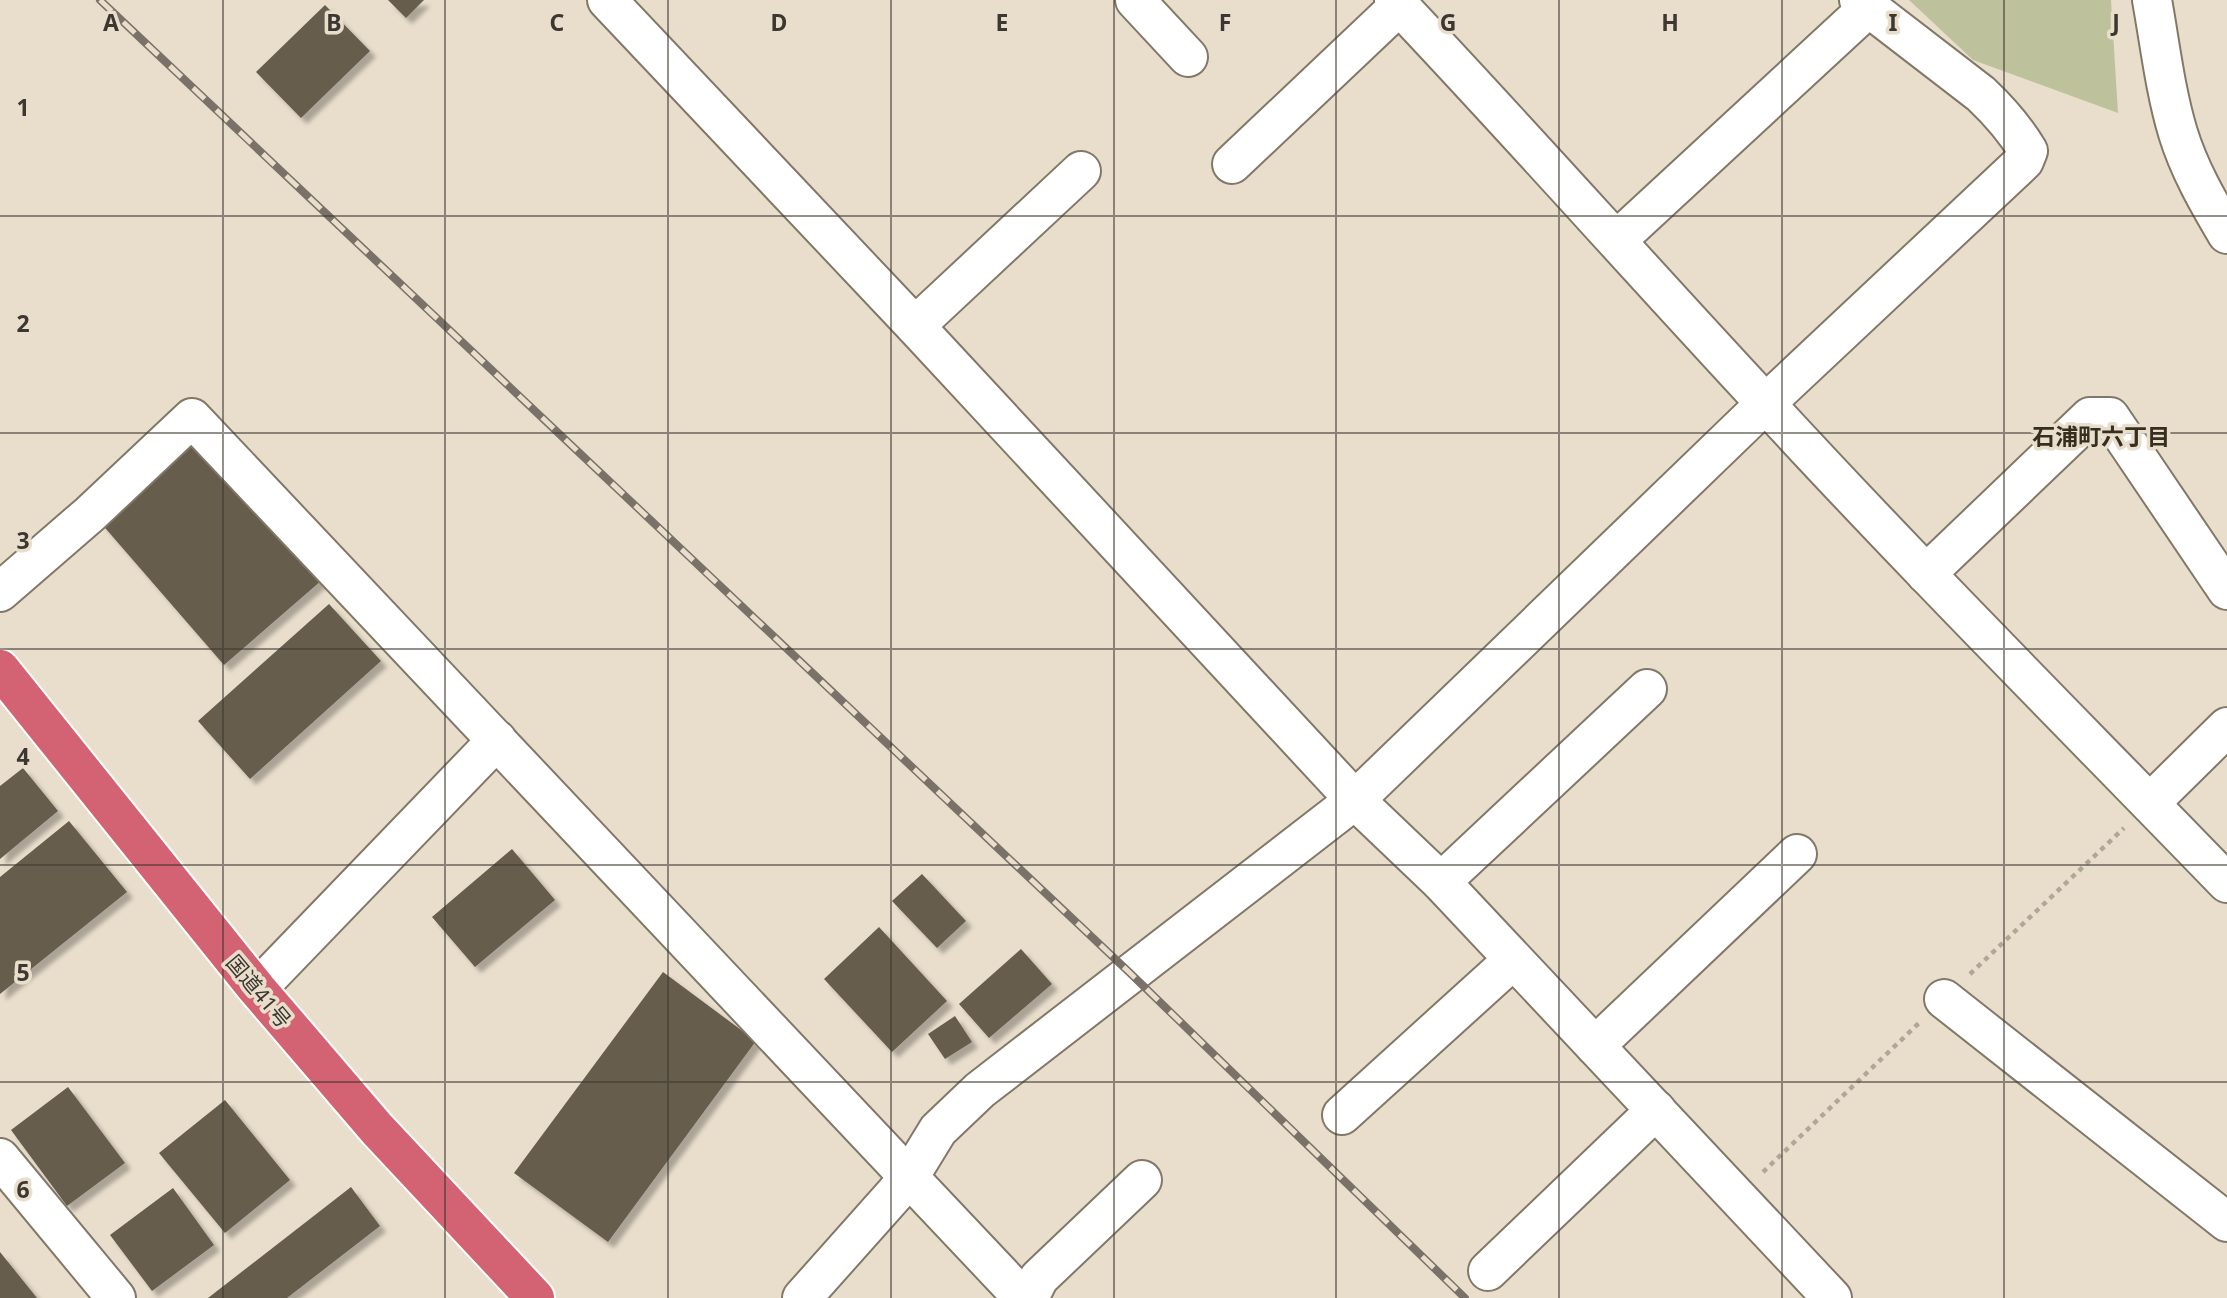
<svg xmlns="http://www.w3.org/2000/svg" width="2227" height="1298" font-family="'Noto Sans','Noto Sans JP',sans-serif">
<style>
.green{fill:#bdc29c}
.building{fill:#665d4d;filter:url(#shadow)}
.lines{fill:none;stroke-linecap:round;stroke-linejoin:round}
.minor-casing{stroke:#827867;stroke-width:42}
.highway-casing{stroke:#fff;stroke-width:42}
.path{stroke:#b0a799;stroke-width:4.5;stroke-dasharray:5 5;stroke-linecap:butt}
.minor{stroke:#fff;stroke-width:38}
.highway{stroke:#d36272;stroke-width:38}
.rail-casing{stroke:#7a7268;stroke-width:8}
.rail{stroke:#e9decc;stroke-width:5;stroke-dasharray:16;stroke-linecap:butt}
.grid{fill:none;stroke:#3c3730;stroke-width:2;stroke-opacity:0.55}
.labels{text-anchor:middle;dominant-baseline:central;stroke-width:7;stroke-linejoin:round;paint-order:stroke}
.street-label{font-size:21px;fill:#3c3730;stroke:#e9decc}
.neighbourhood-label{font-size:23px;font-weight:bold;fill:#362e1f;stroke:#e9decc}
.grid-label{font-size:23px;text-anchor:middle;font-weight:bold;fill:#3c3730;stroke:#e9decc;stroke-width:7;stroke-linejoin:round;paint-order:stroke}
</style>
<defs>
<filter id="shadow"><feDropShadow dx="6" dy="6" stdDeviation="2" flood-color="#0004"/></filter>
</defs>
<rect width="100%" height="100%" fill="#e9decc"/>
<polygon class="green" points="1909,0 2111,0 2118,113 1973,60"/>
<g class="building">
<polygon points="388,0 424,0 406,18"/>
<polygon points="325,5 370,51 301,118 256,72"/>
<polygon points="196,437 322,580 224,665 100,522"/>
<polygon points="329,604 381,661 250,779 198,721"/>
<polygon points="23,768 58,811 0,859 0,786"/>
<polygon points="69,821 127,892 0,994 0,877"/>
<polygon points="512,849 555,900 475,967 432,917"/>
<polygon points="922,874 966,921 937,948 892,901"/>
<polygon points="879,927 947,1001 892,1052 824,979"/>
<polygon points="1021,949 1052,984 989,1038 959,1004"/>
<polygon points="663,972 756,1041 608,1242 514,1173"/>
<polygon points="955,1016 972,1042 945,1059 928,1034"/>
<polygon points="68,1087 125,1163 67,1206 11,1130"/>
<polygon points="225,1100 290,1180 225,1233 159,1153"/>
<polygon points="351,1187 380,1226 287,1298 208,1298"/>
<polygon points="173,1188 214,1245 152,1291 110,1235"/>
<polygon points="0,1252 37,1298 0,1298"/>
</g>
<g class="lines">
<g class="minor-casing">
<g id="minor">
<polyline points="607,0 915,326 1355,800 1441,882 1832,1298"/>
<polyline points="1135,0 1188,57"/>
<path d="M1394,0c126,133 247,270 372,404 150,163 307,320 461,479"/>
<path d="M2152,0c8,44 13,90 26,133 11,36 30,69 49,101"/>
<polyline points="1232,164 1399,6"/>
<polyline points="1617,240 1869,7"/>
<polyline points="915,326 1081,171"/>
<polyline points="1926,574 2090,417 2110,417 2227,590"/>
<polyline points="0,592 90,514 192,418 1023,1298"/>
<polyline points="2150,803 2227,727"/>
<polyline points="1441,882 1647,689"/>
<polyline points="257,989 497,740"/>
<polyline points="1944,999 2227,1222"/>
<polyline points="1595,1046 1797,854"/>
<polyline points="1342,1115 1513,960"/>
<polyline points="0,1158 116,1298"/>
<polyline points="1488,1271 1656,1110"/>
<path d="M802,1298l106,-119 30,-49 42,-40 375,-290 410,-396 259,-243 4,-10c-13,-22 -28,-39 -47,-57l-122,-94"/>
<polyline points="1029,1298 1039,1278 1142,1180"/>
</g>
</g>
<g class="highway-casing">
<polyline id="highway" points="0,669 257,989 377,1129 535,1298"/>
</g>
<g class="path">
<polyline points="1970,974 2124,828"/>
<polyline points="1763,1172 1919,1023"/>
</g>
<use href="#minor" class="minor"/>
<use href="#highway" class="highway"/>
<g class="rail-casing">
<polyline id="rail" points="100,0 1130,973 1465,1298"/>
</g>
<use href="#rail" class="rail"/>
</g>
<path class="grid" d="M223,0v1298M445,0v1298M668,0v1298M891,0v1298M1114,0v1298M1336,0v1298M1559,0v1298M1782,0v1298M2004,0v1298M0,216h2227M0,433h2227M0,649h2227M0,865h2227M0,1082h2227"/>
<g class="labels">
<g class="street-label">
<text transform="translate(259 991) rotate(50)">国道41号</text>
</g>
<g class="neighbourhood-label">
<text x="2101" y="436">石浦町六丁目</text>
</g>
</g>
<g class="grid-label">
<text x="111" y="31">A</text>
<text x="334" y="31">B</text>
<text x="557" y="31">C</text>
<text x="779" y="31">D</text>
<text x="1002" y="31">E</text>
<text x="1225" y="31">F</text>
<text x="1448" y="31">G</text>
<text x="1670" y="31">H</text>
<text x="1893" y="31">I</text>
<text x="2116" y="31">J</text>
<text x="23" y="116">1</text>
<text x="23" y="332">2</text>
<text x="23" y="549">3</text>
<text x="23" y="765">4</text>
<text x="23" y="981">5</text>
<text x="23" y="1198">6</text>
</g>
</svg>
